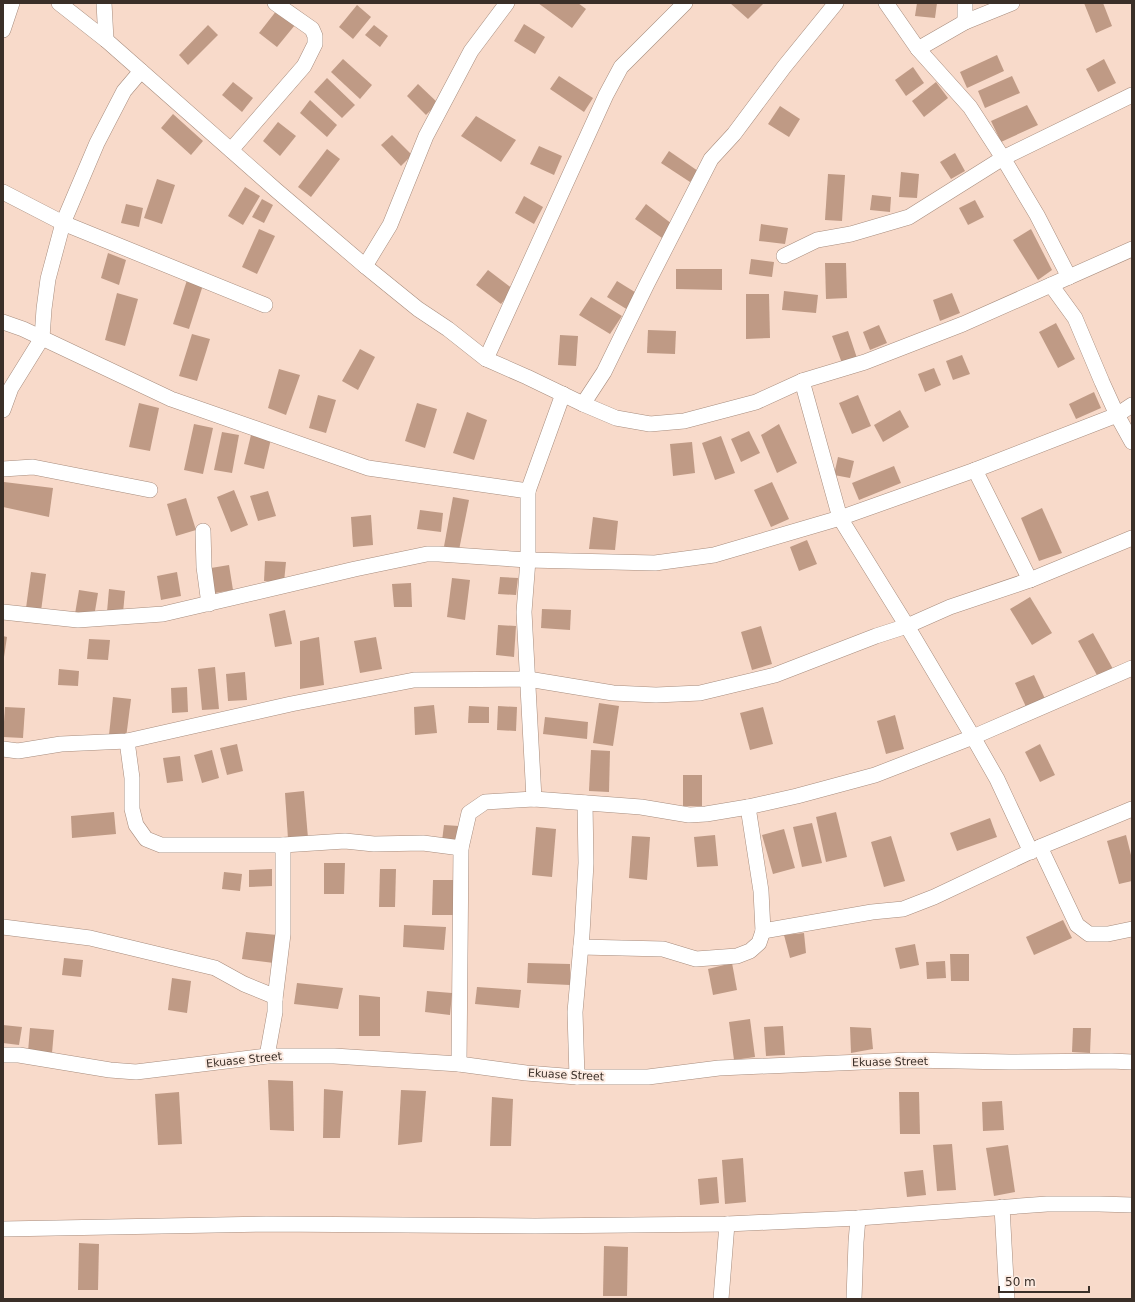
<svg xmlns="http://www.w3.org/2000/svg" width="1135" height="1302" font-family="'DejaVu Sans',sans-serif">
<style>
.building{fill:#bf9a85}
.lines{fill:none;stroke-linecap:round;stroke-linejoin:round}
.minor-casing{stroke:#a78c7d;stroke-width:16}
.minor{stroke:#fff;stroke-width:15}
.labels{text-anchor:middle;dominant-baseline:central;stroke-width:4;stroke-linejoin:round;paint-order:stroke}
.street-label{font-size:11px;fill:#3a2f28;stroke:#fceae0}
</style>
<rect width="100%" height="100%" fill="#f8daca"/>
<g class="building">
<polygon points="538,3 578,3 586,9 572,28"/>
<polygon points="730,3 764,3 748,19"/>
<polygon points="917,3 937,3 935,18 915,16"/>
<polygon points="1084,3 1103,3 1112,26 1096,33"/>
<polygon points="357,5 371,17 353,39 339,27"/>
<polygon points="277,10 295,25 277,47 259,33"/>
<polygon points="524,24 545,37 535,54 514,41"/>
<polygon points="208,25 218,35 188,65 179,55"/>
<polygon points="374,25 388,36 380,47 365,35"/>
<polygon points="997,55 1004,71 967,88 960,72"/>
<polygon points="343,59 372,85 360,99 331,72"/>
<polygon points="1104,59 1116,83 1098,92 1086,69"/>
<polygon points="913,67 924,83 906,96 895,80"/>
<polygon points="559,76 593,98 584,112 550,89"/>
<polygon points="1012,76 1020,93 985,108 978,91"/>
<polygon points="327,78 355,105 342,118 314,92"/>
<polygon points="233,82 253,98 242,112 222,95"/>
<polygon points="936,82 948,98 924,117 912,101"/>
<polygon points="418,84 438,103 426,115 407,96"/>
<polygon points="310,100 337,125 327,137 300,113"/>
<polygon points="1027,105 1038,125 1001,142 991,121"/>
<polygon points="780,106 800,119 789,137 768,124"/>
<polygon points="173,114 203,141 191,155 161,128"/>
<polygon points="476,116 516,140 501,162 461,136"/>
<polygon points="278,122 296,136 280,156 263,141"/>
<polygon points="392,135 412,155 401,166 381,145"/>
<polygon points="539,146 562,156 554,175 530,164"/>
<polygon points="327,149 340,159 311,197 298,187"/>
<polygon points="669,151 698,171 690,182 661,163"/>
<polygon points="955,153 965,171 951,179 940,162"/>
<polygon points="901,172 919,174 917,198 899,197"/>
<polygon points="828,174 845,175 842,221 825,220"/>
<polygon points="157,179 175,185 162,224 144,218"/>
<polygon points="245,187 260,196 243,225 228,216"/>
<polygon points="872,195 891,197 890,212 870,210"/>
<polygon points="524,196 543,207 534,224 515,213"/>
<polygon points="262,199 273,205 264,223 252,217"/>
<polygon points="975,200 984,217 968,225 959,208"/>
<polygon points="126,204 143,208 139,227 121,223"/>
<polygon points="646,204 672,224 662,238 635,219"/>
<polygon points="761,224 788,228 785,244 759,241"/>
<polygon points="259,229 275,236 257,274 242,267"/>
<polygon points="1031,229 1052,270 1038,280 1013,240"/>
<polygon points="108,253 126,260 119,285 101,278"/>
<polygon points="751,259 774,262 772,277 749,274"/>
<polygon points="825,263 846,263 847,298 826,299"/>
<polygon points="676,269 722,269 722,290 676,289"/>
<polygon points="488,270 513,289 501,304 476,285"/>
<polygon points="187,280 203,285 189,329 173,324"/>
<polygon points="617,281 638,294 628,310 607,297"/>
<polygon points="784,291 818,295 816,313 782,310"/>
<polygon points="117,293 138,299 125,346 105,340"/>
<polygon points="952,293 960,313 940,321 933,300"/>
<polygon points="746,294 769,294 770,338 746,339"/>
<polygon points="591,297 622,316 610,334 579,315"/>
<polygon points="1056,323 1075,359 1058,368 1039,332"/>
<polygon points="879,325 887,343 870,350 863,332"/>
<polygon points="648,330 676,331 675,354 647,353"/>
<polygon points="848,331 858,361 843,366 832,336"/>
<polygon points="192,334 210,339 197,381 179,376"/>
<polygon points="560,335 578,336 576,366 558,365"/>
<polygon points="360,349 375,357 358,390 342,381"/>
<polygon points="962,355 970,374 953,380 946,361"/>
<polygon points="934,368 941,385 925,392 918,374"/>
<polygon points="279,369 300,375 286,415 268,408"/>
<polygon points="1094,392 1101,408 1076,419 1069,404"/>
<polygon points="318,395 336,400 326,433 309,428"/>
<polygon points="858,395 871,426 852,434 839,403"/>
<polygon points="139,403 159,408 150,451 129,447"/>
<polygon points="417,403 437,409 425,448 405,441"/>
<polygon points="900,410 909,427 883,442 874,425"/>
<polygon points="467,412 487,420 474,460 453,453"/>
<polygon points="194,424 213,428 203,474 184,470"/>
<polygon points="779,424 797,463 777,473 761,435"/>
<polygon points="749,431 760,453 741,462 731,439"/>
<polygon points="222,432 239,435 232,473 214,470"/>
<polygon points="251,435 271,439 264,469 244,464"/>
<polygon points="721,436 735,473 715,480 702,443"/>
<polygon points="692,442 695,473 673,476 670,444"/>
<polygon points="838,457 854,461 850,478 834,475"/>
<polygon points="894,466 901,483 859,500 852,483"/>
<polygon points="4,482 53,488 49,517 3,507"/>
<polygon points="772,482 789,519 771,527 754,490"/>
<polygon points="234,490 248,525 231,532 217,497"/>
<polygon points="268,491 276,516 258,521 250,496"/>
<polygon points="453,497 469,500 458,555 443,552"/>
<polygon points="186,498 196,530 176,536 167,504"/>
<polygon points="1042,508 1062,553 1039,561 1021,518"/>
<polygon points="420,510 443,513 441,532 417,529"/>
<polygon points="371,515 373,545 353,547 351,517"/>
<polygon points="593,517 618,521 615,550 589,549"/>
<polygon points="807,540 817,564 799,571 790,547"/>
<polygon points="265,561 286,562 284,582 264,581"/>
<polygon points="229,565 233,590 215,593 211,568"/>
<polygon points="31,572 46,574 41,611 26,608"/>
<polygon points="177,572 181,596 161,600 157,576"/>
<polygon points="500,577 518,578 516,595 498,594"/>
<polygon points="452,578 470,580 465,620 447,617"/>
<polygon points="411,583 412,607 394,607 392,584"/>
<polygon points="109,589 125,591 123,613 107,612"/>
<polygon points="79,590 98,593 94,617 75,614"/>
<polygon points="1030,597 1052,633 1032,645 1010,609"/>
<polygon points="542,609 571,610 570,630 541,628"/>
<polygon points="285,610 292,644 275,647 269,614"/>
<polygon points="498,625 516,626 514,657 496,655"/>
<polygon points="761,626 772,664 752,670 741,632"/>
<polygon points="1093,633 1113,669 1098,677 1078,641"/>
<polygon points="3,636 7,637 4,657 3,657"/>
<polygon points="319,637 324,685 300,689 300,641"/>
<polygon points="376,637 382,669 360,673 354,641"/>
<polygon points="89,639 110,640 108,660 87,659"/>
<polygon points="215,667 219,709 202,710 198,669"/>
<polygon points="59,669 79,671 78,686 58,685"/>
<polygon points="245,672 247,700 228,701 226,674"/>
<polygon points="1034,675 1046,701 1027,709 1015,683"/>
<polygon points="187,687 188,712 172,713 171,688"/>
<polygon points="113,697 131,699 126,738 109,735"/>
<polygon points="599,703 619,706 613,746 593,743"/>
<polygon points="434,705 437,733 415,735 414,707"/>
<polygon points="469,706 489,707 489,723 468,723"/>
<polygon points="498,706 517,707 516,731 497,730"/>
<polygon points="5,707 25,708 23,738 3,737"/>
<polygon points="763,707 773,744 750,750 740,713"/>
<polygon points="895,715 904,749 886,754 877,721"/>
<polygon points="545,717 588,722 587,739 543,734"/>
<polygon points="237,744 243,771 227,775 220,748"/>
<polygon points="1040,744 1055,775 1040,782 1025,752"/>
<polygon points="212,750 219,778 202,783 194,755"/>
<polygon points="591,750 610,751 609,792 589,791"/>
<polygon points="180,756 183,781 167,783 163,758"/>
<rect x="683" y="775" width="19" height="31"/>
<polygon points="304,791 308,838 288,839 285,793"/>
<polygon points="114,812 116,834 72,838 71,816"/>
<polygon points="836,812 847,857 826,862 816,817"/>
<polygon points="990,818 997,837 957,851 950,833"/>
<polygon points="812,823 822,863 802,867 793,827"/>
<polygon points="444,825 459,826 457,842 442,841"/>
<polygon points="536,827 556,829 552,877 532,875"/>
<polygon points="784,829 795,868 773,874 762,835"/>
<polygon points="715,835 718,866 697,867 694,837"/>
<polygon points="1126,835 1132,859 1132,881 1119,884 1107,841"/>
<polygon points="632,836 650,837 647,880 629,878"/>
<polygon points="891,836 905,881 884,887 871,842"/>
<polygon points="324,863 345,863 344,894 324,894"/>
<polygon points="272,869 272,886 249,887 249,870"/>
<polygon points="380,869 396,869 395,907 379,907"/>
<polygon points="224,872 242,874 240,891 222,889"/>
<polygon points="433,880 454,880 453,915 432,915"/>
<polygon points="1063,920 1072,938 1034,955 1026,937"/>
<polygon points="404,925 446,927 444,950 403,947"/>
<polygon points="246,932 277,935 274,963 242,959"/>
<polygon points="804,933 806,953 790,958 784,935"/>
<polygon points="915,944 919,965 900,969 895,948"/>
<polygon points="950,954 969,954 969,981 951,981"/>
<polygon points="64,958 83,960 81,977 62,975"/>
<polygon points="945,961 946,978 927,979 926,962"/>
<polygon points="528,963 570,964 570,985 527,983"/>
<polygon points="732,963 737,990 713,995 708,969"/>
<polygon points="172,978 191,981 187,1013 168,1010"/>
<polygon points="297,983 343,988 338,1009 294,1004"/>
<polygon points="477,987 521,990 519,1008 475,1004"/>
<polygon points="427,991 452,993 450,1015 425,1012"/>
<polygon points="359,995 380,997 380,1036 359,1036"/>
<polygon points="750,1019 755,1057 734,1060 729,1022"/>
<polygon points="3,1025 22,1027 19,1045 3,1043"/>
<polygon points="783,1026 785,1055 766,1056 764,1027"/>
<polygon points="850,1027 871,1028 873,1049 851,1053"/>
<polygon points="30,1028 54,1030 52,1053 28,1052"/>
<polygon points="1073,1028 1091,1028 1090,1053 1072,1052"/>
<polygon points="268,1080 293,1081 294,1131 270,1130"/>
<polygon points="324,1089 343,1091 340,1138 323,1138"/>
<polygon points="401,1090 426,1091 422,1142 398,1145"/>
<polygon points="179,1092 182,1144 158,1145 155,1094"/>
<polygon points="899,1092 919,1092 920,1134 900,1134"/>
<polygon points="492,1097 513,1099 511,1146 490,1146"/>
<polygon points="1002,1101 1004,1130 983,1131 982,1102"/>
<polygon points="952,1144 956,1190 937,1191 933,1145"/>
<polygon points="1008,1145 1015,1192 994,1196 986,1148"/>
<polygon points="743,1158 746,1202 725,1204 722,1160"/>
<polygon points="923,1170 926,1195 907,1197 904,1172"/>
<polygon points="717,1177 719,1203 700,1205 698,1179"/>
<polygon points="79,1243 99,1244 98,1290 78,1290"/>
<polygon points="604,1246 628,1247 627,1296 603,1296"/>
</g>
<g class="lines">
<g class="minor-casing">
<g id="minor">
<polyline points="59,3 106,40 276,190 365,266 418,309 448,329 486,359 527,377 583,404 616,418 650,424 684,421 756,402 802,381 865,362 963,324 1132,249"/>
<polyline points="104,3 106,40"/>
<polyline points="886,3 918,49 970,107 1003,158 1037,215 1069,277"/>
<polyline points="965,3 965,22"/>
<polyline points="3,30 12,3"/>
<polyline points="918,49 965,22 1012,3"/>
<polyline points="231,150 304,66 315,44 315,36 312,29 275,3"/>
<polyline points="3,192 63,223 265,305"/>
<polyline points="784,256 817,240 851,234 909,217 1003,158 1132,95"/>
<polyline points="365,266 390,225 426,136 471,51 507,3"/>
<polyline points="1051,285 1075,318 1102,382 1117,415 1132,405"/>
<polyline points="3,322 23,329 171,399 368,468 528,491 528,560 524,612 534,799"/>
<polyline points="486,359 606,95 621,67 685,3"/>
<polyline points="802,381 840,518 907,626 973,737 997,779 1031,852"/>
<polyline points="583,404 604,372 647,284 711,159 734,134 784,67 836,3"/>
<polyline points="3,410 11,388 42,338 44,309 48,279 63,223 97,143 124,91 141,71"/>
<polyline points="3,469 33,467 150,490"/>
<polyline points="975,470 1030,580"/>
<polyline points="528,491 563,394"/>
<polyline points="203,531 204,567 209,604"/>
<polyline points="3,612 78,620 163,614 355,569 427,554 439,554 528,560 655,563 714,555 840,518 975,470 1117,415 1132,442"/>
<polyline points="127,741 132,778 132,809 136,825 146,839 161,845 283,845 345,841 374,844 423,843 461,848"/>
<polyline points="3,749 18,751 61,744 127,741 291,704 414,680 528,679 613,693 656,695 700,693 775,675 876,636 907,626 950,607 1030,580 1132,538"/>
<polyline points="1040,847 1077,925 1089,934 1108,934 1132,929"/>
<polyline points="3,927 90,938 215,968 244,984 271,995 275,999 275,1012 267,1056"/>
<polyline points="763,931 872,912 903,909 934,897 1040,847 1132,809"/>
<polyline points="581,947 663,949 696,959 737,956 750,951 759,943 763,931 761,891 748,807"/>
<polyline points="275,999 283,934 283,845"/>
<polyline points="3,1055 19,1055 110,1070 136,1072 267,1056 334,1056 459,1064 526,1073 577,1077 648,1077 719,1068 909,1060 1009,1062 1111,1061 1132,1062"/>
<polyline points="459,1064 461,848 469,813 485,802 534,799 641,807 689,815 706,814 748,807 797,796 875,775 973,737 1132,668"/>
<polyline points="577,1077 575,1012 582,934 586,863 585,803"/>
<polyline points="1002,1207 1007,1299"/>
<polyline points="3,1229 266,1224 535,1226 727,1224 858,1218 1047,1204 1099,1204 1132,1205"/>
<polyline points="721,1299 727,1224"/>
<polyline points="854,1299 856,1242 858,1218"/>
</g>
</g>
<use href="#minor" class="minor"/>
</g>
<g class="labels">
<g class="street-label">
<text transform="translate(244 1060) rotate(-6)">Ekuase Street</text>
<text transform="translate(890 1062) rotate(-1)">Ekuase Street</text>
<text transform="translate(566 1075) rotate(3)">Ekuase Street</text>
</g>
</g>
<rect width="1135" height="1302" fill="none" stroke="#3a2f28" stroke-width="8"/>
<path d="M999 1286v6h90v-6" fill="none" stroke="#3a2f28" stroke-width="2"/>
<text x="1005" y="1286" font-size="12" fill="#3a2f28" stroke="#fceae0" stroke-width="3" paint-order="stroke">50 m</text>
</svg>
